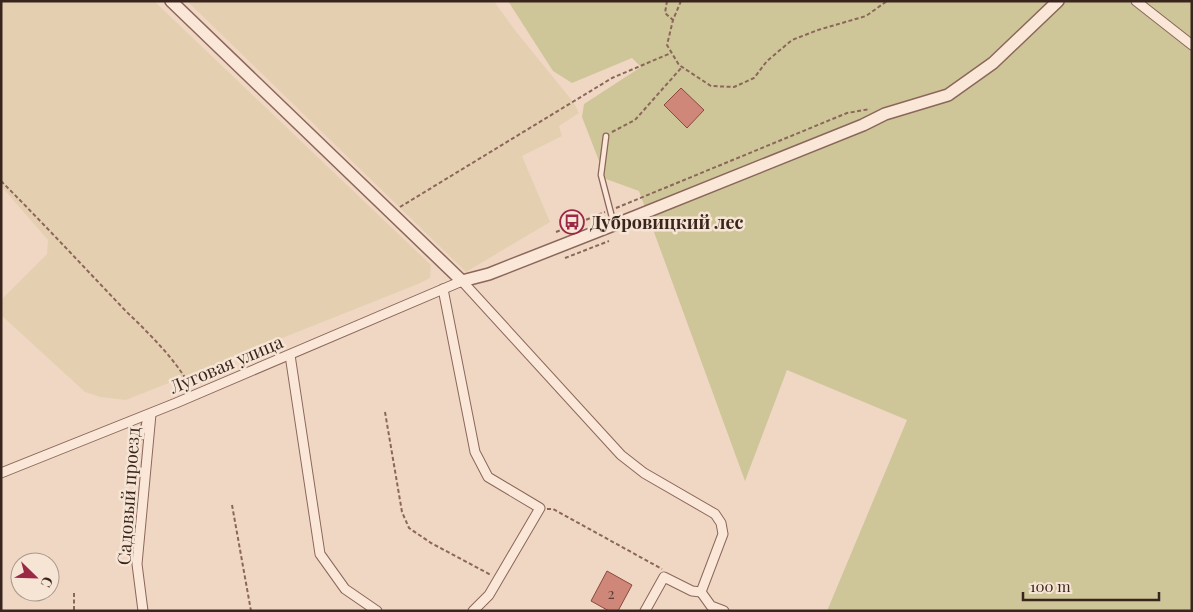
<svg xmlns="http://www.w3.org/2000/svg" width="1193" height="612" font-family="'Playfair Display',serif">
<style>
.farmland{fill:#e5cfb1}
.green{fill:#cec698}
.building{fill:#ce8779;stroke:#8a493f}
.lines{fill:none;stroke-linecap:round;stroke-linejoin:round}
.service-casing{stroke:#8b675a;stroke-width:7}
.minor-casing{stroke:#8b675a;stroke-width:11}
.tertiary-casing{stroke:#8b675a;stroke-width:14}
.path{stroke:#8b675a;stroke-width:2;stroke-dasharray:4 2.5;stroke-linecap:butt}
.service{stroke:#fae7d8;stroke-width:4.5}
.minor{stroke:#fae7d8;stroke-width:9}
.tertiary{stroke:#fae7d8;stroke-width:11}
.labels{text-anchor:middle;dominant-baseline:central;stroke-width:5;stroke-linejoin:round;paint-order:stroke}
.number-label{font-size:15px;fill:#5f3e35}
.poi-label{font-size:18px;font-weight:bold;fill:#3a251e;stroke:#f6e4d4;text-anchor:start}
.street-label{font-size:18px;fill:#3a251e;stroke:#f6e4d4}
</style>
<rect width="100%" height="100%" fill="#efd7c4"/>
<g class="farmland">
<polygon points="1,1 154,1 431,265 430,278 418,284 126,400 100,397 85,392 1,315 1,300 47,254 48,240 1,186"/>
<polygon points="187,1 494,1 514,29 574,103 579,113 559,126 562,136 522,156 550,222 466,272"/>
</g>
<polygon class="green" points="508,1 1192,1 1192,611 827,611 907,420 787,370 745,481 639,191 606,179 582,117 584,104 641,67 632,58 572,83 553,71"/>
<g class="building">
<polygon points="681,88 704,110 687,128 664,105"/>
<polygon points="607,571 632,585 618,611 609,611 591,601"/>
</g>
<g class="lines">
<g class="service-casing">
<g id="service">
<polyline points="606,136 601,175 614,225"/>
<polyline points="141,437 143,431 146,415"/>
</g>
</g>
<g class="minor-casing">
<g id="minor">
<polyline points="1136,1 1192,45"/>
<polyline points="443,289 475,452 488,477 540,508 489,595 473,611"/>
<polyline points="290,355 320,554 345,589 377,611"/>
<polyline points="1,473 176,403 462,281 621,455 644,473 715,514 721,523 723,534 701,592 711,606 724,611"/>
<polyline points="143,611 137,564 151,414"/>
<polyline points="645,611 664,577 692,591 701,592"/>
</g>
</g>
<g class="tertiary-casing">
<polyline id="tertiary" points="171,1 462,281 489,274 634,217 863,125 885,114 948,95 993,63 1058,1"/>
</g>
<g class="path">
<polyline points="667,1 665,13 673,20"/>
<polyline points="681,1 673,20 667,45 679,65 711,86 734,87 754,78 767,61 792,40 818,30 866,16 887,1"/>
<polyline points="612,132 635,120 682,67"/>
<path d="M1,181c41,41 80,83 120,125 8,9 17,16 25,25 16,16 31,33 43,53l-1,4"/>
<polyline points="400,207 612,78 671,53"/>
<polyline points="616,208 847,113 870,109"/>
<polyline points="556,232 605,212"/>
<polyline points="565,258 609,241"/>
<polyline points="385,412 402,512 409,528 431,543 491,575"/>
<polyline points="232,505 251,611"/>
<polyline points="547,509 553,509 662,569"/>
<polyline points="74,593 74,611"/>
</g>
<use href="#service" class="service"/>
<use href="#minor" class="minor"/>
<use href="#tertiary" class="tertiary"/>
</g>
<defs>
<g id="bus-ring" transform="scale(1.25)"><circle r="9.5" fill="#f6e4d4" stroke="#9b2847" stroke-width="1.5"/><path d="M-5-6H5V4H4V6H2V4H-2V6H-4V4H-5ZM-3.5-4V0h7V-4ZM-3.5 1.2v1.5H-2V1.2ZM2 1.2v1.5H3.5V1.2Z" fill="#9b2847"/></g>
</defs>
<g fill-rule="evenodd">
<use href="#bus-ring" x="572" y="222"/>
</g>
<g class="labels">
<g class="number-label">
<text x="611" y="593">2</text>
</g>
<g class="poi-label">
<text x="590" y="222">Дубровицкий лес</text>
</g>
<g class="street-label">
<text transform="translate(226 364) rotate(-23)">Луговая улица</text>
<text transform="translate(128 496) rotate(-86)">Садовый проезд</text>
</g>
</g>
<rect width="1193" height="612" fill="none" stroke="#3a251e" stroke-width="5"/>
<g transform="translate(35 577) rotate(113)"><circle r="24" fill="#f6e4d4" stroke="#ab988b"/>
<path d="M0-4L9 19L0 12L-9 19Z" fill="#9b2847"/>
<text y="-8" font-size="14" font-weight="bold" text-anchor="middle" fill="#3a251e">С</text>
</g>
<path d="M1023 592v8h136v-8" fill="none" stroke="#3a251e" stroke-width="2.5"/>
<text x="1030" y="592" font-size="15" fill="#3a251e" stroke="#f6e4d4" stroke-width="4" paint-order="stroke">100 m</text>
</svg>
